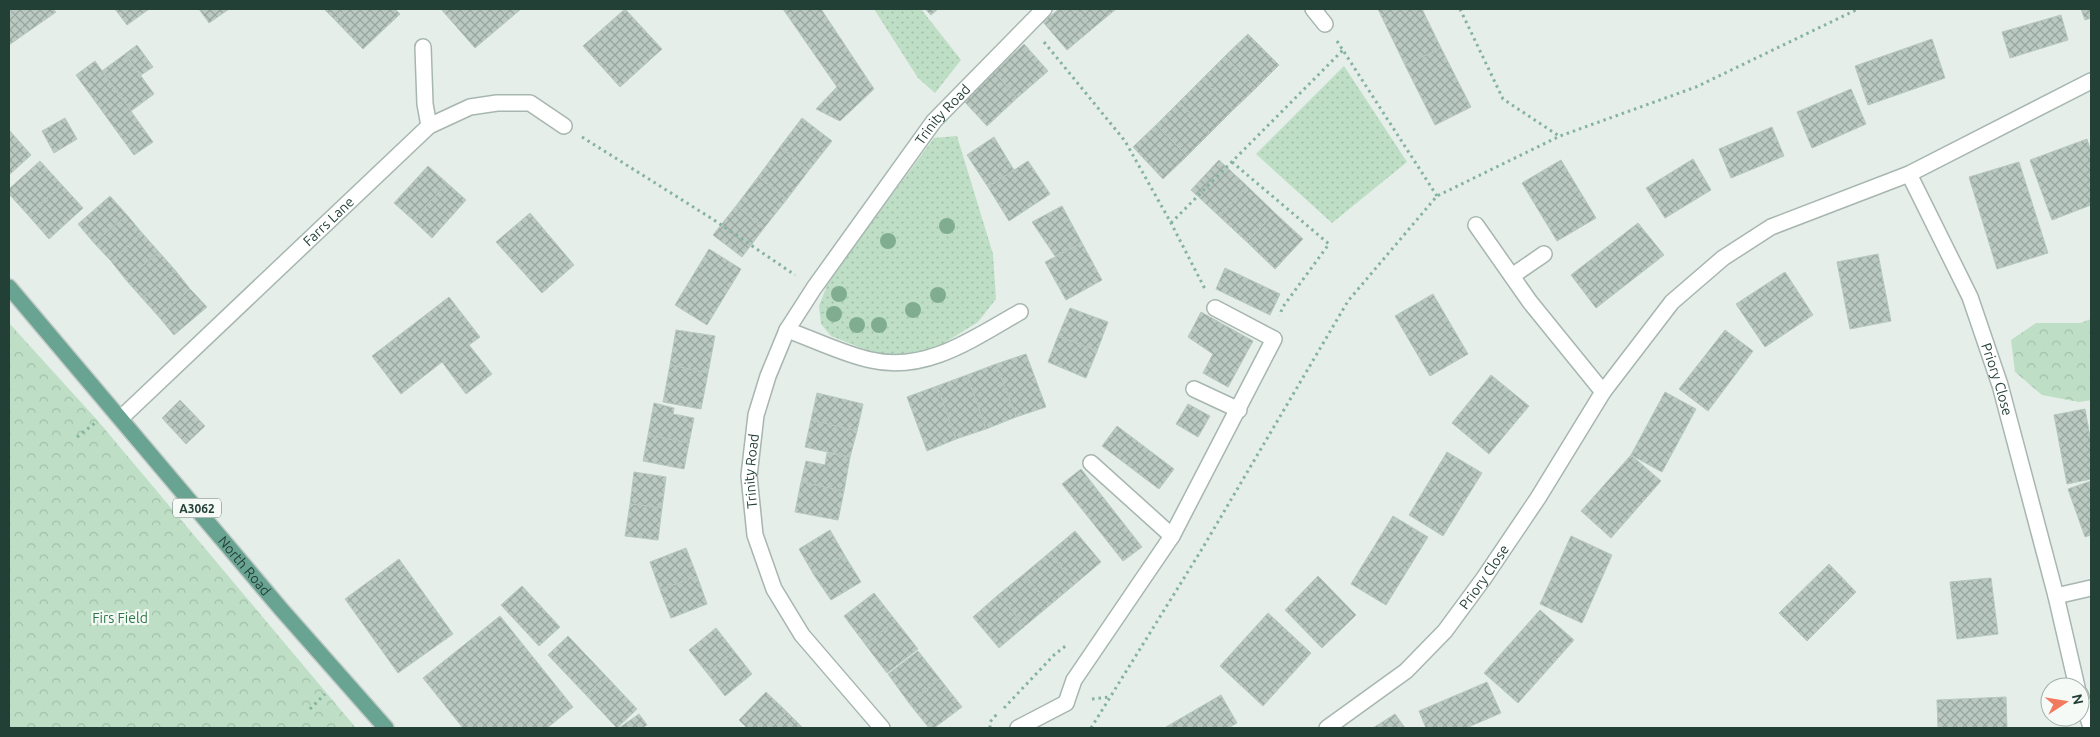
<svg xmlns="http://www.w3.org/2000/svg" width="2100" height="737" font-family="Ubuntu,sans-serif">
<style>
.grass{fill:url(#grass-dots)}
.forest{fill:url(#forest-crowns)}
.building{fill:url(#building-cross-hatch);stroke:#b7c8c0}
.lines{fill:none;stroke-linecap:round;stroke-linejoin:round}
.service-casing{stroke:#a7b6b0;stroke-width:18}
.minor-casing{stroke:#a7b6b0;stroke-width:18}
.primary-casing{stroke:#c1cac7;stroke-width:18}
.path{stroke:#85b2a1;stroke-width:3;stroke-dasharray:2.5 4;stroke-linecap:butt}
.service{stroke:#fff;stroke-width:15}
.minor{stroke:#fff;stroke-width:15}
.primary{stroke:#69a391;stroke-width:15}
.tree{fill:#80ad8f}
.labels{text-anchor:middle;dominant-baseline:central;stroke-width:4.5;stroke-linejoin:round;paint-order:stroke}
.shield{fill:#f5faf7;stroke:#627871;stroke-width:1}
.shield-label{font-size:12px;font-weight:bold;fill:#234037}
.street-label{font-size:14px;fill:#234037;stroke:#f5faf7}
.park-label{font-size:14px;fill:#2d7746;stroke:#f5faf7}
</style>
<defs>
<pattern id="grass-dots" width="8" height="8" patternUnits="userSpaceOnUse" patternTransform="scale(1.25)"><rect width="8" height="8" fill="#bedfc5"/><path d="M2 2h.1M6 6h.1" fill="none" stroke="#a3c0aa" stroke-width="1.8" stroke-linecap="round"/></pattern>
<pattern id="forest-crowns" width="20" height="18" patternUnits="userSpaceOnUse" patternTransform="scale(1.25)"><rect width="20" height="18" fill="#bedfc5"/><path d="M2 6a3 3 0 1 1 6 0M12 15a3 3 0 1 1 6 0" fill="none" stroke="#a3c0aa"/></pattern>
<pattern id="building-cross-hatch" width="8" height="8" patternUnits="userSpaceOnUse" patternTransform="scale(1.25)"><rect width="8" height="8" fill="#bac9c2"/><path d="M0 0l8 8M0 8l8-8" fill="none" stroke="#97a59e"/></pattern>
</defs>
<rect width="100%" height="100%" fill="#e5eee9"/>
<g class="grass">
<polygon points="874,9 921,9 961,60 935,93 918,78"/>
<polygon points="1344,66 1407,162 1332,223 1256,154"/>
<polygon points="957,136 993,254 996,299 978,322 941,345 910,357 884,355 861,348 831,336 821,324 819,306 829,280 934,138"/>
</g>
<g class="forest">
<polygon points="2091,319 2091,400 2079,402 2042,395 2015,372 2011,340 2036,323 2080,323"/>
<polygon points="9,323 98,421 356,728 9,728"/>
</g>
<g class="building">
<polygon points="9,9 53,9 56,12 26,33"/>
<polygon points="9,9 26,33 9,45"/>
<polygon points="115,9 149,9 127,25"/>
<polygon points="199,9 229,9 209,23"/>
<polygon points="324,9 347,9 335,20"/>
<polygon points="347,9 395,9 400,14 363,49 335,20"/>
<polygon points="441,9 521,9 475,48"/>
<polygon points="625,9 662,49 620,87 583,46"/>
<polygon points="783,9 821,9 874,89 840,121 816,109 837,87"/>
<polygon points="925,9 938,9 931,15"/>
<polygon points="1059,9 1075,9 1092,29 1067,50 1043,22"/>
<polygon points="1075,9 1116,9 1092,29"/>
<polygon points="1378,9 1422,9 1441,48 1405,65"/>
<polygon points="2081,9 2091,9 2091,18 2085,20"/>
<polygon points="2061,15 2068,40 2010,58 2002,32"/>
<polygon points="1248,34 1279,65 1256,88 1225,56"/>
<polygon points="1932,39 1945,78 1868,105 1855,66"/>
<polygon points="1024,44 1048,71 1017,98 994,72"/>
<polygon points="137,45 153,67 141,75 125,54"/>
<polygon points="1441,48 1471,107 1435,125 1405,65"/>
<polygon points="125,54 154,94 131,111 102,71"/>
<polygon points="1225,56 1256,88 1233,110 1202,79"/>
<polygon points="95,61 153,142 134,155 76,75"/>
<polygon points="994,72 1017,98 987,126 963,100"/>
<polygon points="1202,79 1233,110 1210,133 1179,102"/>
<polygon points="1851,89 1866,124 1812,148 1797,112"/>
<polygon points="1179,102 1210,133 1187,156 1156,125"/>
<polygon points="65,118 77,139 54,153 42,131"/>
<polygon points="802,118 832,141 809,170 780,147"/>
<polygon points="1156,125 1187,156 1163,179 1133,147"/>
<polygon points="1772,127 1784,156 1731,178 1719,149"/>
<polygon points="10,131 31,155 9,175 9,132"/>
<polygon points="994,137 1014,170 988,187 967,155"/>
<polygon points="2087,139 2091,152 2091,205 2052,220 2030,160"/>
<polygon points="780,147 809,170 787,199 758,177"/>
<polygon points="1693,159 1711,190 1665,218 1646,188"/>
<polygon points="1219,160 1247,186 1219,216 1191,190"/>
<polygon points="1561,160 1596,218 1557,241 1522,183"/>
<polygon points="40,161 62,185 28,215 9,194 9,189"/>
<polygon points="1028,161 1050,194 1009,221 988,187"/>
<polygon points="2019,162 2048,253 1997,269 1969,177"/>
<polygon points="428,166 447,183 413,220 394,203"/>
<polygon points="758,177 787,199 764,228 736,206"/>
<polygon points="447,183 466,200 432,238 413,220"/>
<polygon points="62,185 83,208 49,239 28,215"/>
<polygon points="1247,186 1275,213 1247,242 1219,216"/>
<polygon points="110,196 127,215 94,243 78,224"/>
<polygon points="736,206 764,228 742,257 713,235"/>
<polygon points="1062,206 1082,243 1055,256 1032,222"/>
<polygon points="530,213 574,265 542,293 496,242"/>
<polygon points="1275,213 1303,239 1275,269 1247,242"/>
<polygon points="127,215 142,233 111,261 94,243"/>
<polygon points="1638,223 1664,255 1596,308 1571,275"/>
<polygon points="142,233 159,252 126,280 111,261"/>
<polygon points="1082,243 1102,280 1066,300 1045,262"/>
<polygon points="709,249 741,269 707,325 675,305"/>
<polygon points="159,252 175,270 142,298 126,280"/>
<polygon points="1878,254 1891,321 1850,329 1837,262"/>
<polygon points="1225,268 1280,294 1270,315 1216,289"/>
<polygon points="175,270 190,289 159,317 142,298"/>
<polygon points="1785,272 1813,315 1765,347 1736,304"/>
<polygon points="190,289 207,307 174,335 159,317"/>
<polygon points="1433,294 1468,354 1430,376 1395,316"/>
<polygon points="449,297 480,337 469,345 492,374 466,394 442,362 401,394 372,356"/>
<polygon points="1070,308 1108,322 1097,351 1058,336"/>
<polygon points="1201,312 1253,341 1228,387 1203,373 1213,354 1188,337"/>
<polygon points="676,330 715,336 708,373 670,365"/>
<polygon points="1725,330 1753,351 1708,411 1679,389"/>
<polygon points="1058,336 1097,351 1086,378 1048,362"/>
<polygon points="1026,354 1046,407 1016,417 996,364"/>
<polygon points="996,364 1016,417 986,429 967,375"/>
<polygon points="670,365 708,373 701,409 663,402"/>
<polygon points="967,375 986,429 956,439 937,386"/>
<polygon points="1491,375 1529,406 1489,454 1452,423"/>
<polygon points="937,386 956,439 927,451 907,397"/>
<polygon points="1665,392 1696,409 1662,472 1631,455"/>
<polygon points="817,393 863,404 857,431 811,420"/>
<polygon points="180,400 205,426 186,444 162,418"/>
<polygon points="654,403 674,408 673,414 694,418 689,443 648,435"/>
<polygon points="1188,404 1210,416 1198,437 1176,424"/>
<polygon points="2085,409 2091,442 2091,479 2067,484 2054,415"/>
<polygon points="811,420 857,431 850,457 805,447"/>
<polygon points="1117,426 1174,469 1159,489 1102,446"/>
<polygon points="648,435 689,443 684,469 643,461"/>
<polygon points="1447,452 1482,473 1443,536 1409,515"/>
<polygon points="827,453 850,457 844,491 801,482 806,461 825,465"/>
<polygon points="1631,455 1661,481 1611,538 1581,511"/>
<polygon points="1081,469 1142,547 1123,561 1062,484"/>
<polygon points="634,472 666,477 662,508 630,504"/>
<polygon points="2091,481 2091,535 2085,537 2068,489"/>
<polygon points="801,482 844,491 838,520 795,512"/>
<polygon points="630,504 662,508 658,540 625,536"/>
<polygon points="1393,516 1428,537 1386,605 1351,584"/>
<polygon points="830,530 845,556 814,575 799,549"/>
<polygon points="1075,531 1101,562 1075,584 1049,553"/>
<polygon points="1571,536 1612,555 1582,623 1540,604"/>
<polygon points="686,548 697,576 660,590 650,562"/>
<polygon points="1049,553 1075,584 1050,605 1024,574"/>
<polygon points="845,556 861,582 831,600 814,575"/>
<polygon points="399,559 453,634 398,673 345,599"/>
<polygon points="1829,564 1856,592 1807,641 1779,613"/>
<polygon points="1024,574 1050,605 1025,626 998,595"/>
<polygon points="697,576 707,604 671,618 660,590"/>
<polygon points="1318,576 1356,615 1322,648 1285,610"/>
<polygon points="1991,578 1998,634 1957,639 1950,582"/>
<polygon points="522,586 560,627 539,646 501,605"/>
<polygon points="874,593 896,621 865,644 844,616"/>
<polygon points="998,595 1025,626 999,648 973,617"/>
<polygon points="1540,610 1574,640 1518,703 1484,673"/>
<polygon points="1268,613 1311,653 1263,706 1220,666"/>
<polygon points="500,616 573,707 547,728 463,728 423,678"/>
<polygon points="896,621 918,649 887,673 865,644"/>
<polygon points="716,628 734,651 707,673 689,650"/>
<polygon points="568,636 606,676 586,695 548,655"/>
<polygon points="734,651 752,674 725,696 707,673"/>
<polygon points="918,651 940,679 909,703 888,674"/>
<polygon points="606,676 637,709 617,728 586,695"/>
<polygon points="940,679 962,707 934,728 929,728 909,703"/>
<polygon points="1487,682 1501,713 1466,728 1426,728 1419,711"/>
<polygon points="766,692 787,712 770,728 747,728 739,720"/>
<polygon points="1221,695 1237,723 1228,728 1167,728 1166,727"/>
<polygon points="2006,697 2007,728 1938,728 1937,700"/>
<polygon points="787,712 803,728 770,728"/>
<polygon points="639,714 647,725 642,728 619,728"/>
<polygon points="1395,714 1405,728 1373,728"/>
</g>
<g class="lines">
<g class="service-casing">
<g id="service">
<polyline points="423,47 425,104 429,126"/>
<polyline points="1194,389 1239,410"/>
<polyline points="1091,463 1172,536"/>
<polyline points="1066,703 1074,680 1172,536 1274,339 1215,308"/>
</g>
</g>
<g class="minor-casing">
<g id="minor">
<polyline points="1313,9 1325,24"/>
<path id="s1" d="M1909,174l61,123 30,88 56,211 21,91"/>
<polyline points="1476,225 1530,302 1603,392"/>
<polyline points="1512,276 1544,254"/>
<path d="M787,330c26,9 58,25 84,30 55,13 103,-22 149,-48"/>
<path id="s2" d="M121,418l308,-292 41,-19 27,-4h33l34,23"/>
<polyline points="2056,596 2091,588"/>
<polyline points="2080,694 2091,727"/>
<path id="s3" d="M882,728l-80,-93 -28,-46 -19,-54 -6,-59 7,-61 12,-39 19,-46 27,-42 120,-167 110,-112"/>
<polyline points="1018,728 1066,703"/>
<path id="s4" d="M1327,728l79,-57 39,-40 39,-53 54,-80 65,-106 69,-90 51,-44 48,-31 138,-53 182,-93"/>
</g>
</g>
<g class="primary-casing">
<g id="primary">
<path id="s5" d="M9,287l272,322 105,119"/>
</g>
</g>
<g class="path">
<polyline points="1460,9 1503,99 1559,136"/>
<polyline points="1337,41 1437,196"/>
<polyline points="1044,42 1125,141 1171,223 1205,289"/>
<polyline points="582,137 714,220 795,275"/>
<polyline points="1232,162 1329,244 1282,308 1280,316"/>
<polyline points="1171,223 1344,49"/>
<polyline points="77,437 95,423"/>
<polyline points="1092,699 1110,697"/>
<polyline points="1004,708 1054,655 1068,644"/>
<polyline points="310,709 325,694"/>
<polyline points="990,728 990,722 997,714"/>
<polyline points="1091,728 1202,549 1348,301 1437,196 1560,136 1696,87 1858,9"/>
</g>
<use href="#service" class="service"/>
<use href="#minor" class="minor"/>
<use href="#primary" class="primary"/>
</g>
<g class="tree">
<circle cx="947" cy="226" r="8"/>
<circle cx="888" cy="241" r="8"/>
<circle cx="839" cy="294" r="8"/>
<circle cx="938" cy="295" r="8"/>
<circle cx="913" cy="310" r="8"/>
<circle cx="834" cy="314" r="8"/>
<circle cx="857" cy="325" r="8"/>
<circle cx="879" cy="325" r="8"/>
</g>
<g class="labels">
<rect class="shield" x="173" y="498.5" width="48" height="19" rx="4"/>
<g class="shield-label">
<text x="197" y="508">A3062</text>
</g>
<g class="street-label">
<text stroke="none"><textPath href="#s3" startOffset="711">Trinity Road</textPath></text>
<text stroke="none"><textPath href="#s2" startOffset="286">Farrs Lane</textPath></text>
<text stroke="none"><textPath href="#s1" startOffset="224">Priory Close</textPath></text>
<text stroke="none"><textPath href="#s3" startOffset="298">Trinity Road</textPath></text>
<text stroke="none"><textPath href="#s5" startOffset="365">North Road</textPath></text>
<text stroke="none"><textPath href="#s4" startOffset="220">Priory Close</textPath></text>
</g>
<g class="park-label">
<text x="120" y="618">Firs Field</text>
</g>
</g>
<rect width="2100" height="737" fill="none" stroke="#234037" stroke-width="20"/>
<g transform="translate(2065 702) rotate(78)"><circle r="24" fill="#f5faf7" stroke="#a1b0aa"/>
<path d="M0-4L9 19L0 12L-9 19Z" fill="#f27a5e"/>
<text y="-8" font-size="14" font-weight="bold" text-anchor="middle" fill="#234037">N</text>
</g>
</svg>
